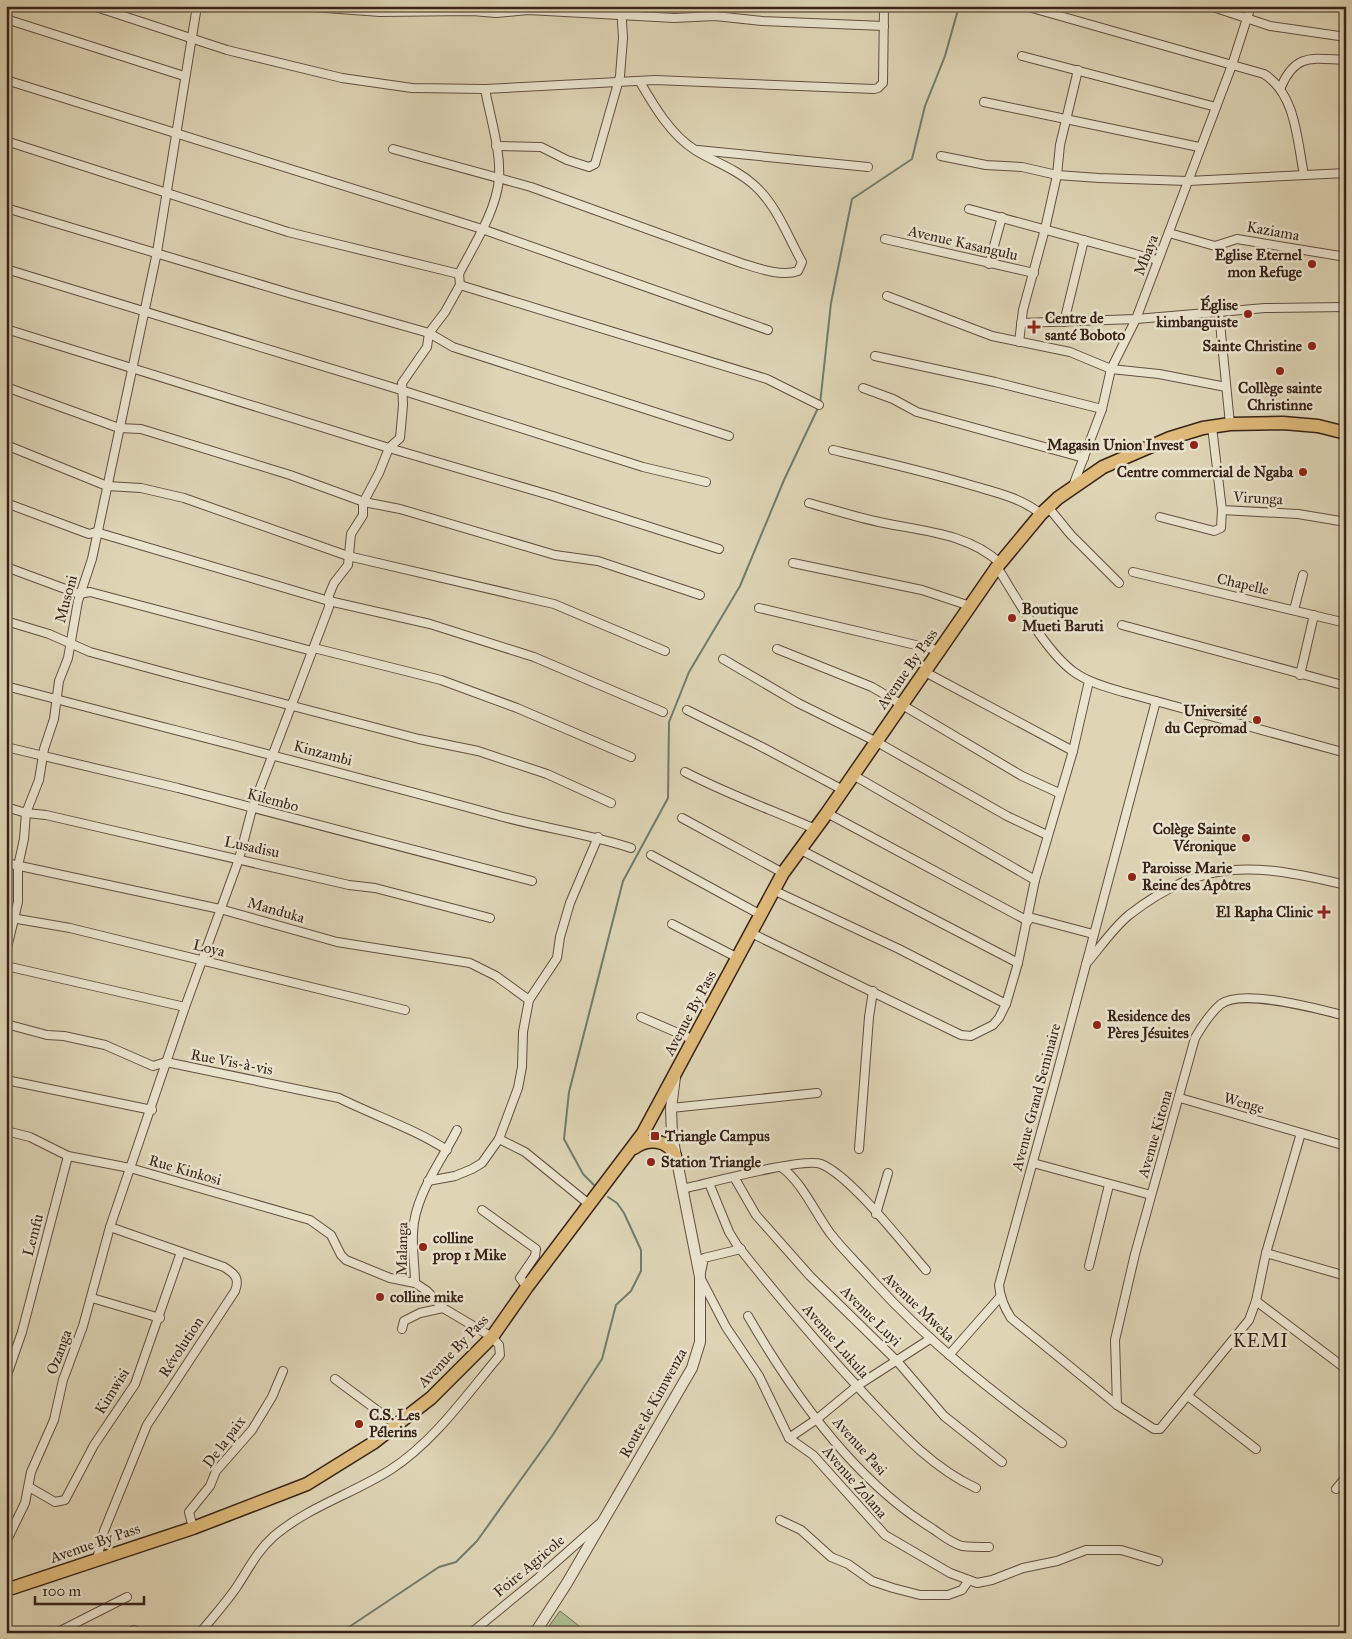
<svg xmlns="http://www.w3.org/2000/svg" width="1352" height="1639" font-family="'IM FELL Great Primer',serif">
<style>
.green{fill:#adbe91;stroke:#727155}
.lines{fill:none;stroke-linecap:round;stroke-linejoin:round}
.stream{stroke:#6f7d6f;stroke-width:2}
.minor-casing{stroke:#625040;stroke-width:10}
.tertiary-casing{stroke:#625040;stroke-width:12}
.trunk-casing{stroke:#382419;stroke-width:15}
.minor{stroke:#eae4cf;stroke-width:8}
.tertiary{stroke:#eae4cf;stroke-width:10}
.trunk{stroke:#dfba7a;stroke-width:12}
.poi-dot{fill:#8f2418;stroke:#eae4cf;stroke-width:2}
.labels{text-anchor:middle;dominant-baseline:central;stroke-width:5;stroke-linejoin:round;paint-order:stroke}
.street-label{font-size:15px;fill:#382419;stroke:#eae4cf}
.poi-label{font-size:15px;font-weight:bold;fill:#382419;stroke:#eae4cf;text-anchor:start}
.quarter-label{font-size:18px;letter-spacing:1px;fill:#382419;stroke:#eae4cf}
</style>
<rect width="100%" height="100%" fill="#ded5b5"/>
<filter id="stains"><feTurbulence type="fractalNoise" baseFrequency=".004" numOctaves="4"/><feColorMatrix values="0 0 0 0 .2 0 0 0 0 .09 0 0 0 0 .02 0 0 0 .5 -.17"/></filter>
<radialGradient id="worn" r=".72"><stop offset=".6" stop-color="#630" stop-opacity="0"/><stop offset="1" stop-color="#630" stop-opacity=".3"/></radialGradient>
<polygon class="green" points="560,1611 588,1633 544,1633"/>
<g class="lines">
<g class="stream">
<polyline points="820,404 831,303 852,199 912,159 925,106 945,56 959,6"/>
<polyline points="595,1186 583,1174 564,1139 569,1092 623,881 668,798 669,722 689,672 740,586 784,480 818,408"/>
<polyline points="340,1633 439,1567 456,1562 477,1541 552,1436 602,1359 616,1305 631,1291 641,1271 641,1250 624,1213 617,1203 608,1197"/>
</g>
<g class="minor-casing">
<g id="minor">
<polyline points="93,6 227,50 342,78 412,88 485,89 655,80 874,89 878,88 883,83 884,6"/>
<polyline points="299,6 380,12 472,11 496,13 528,10 674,18 715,16 762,21 884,26"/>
<path d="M1025,6l239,68c32,20 33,66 40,101"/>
<polyline points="1210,6 1270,26 1346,37"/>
<polyline points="6,19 184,76"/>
<polyline points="1022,56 1216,107"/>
<polyline points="6,80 482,229 768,330"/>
<path d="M1281,87c15,-35 32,-28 65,-27"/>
<polyline points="984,102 1199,147"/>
<polyline points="6,141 288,232 459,274"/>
<polyline points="496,146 541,147 567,160 589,167 595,164 620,76 623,38 621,6"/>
<path d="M393,149l138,38 210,76c16,5 40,14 57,8l4,-9c-14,-25 -26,-58 -48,-77 -17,-16 -40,-23 -59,-35 -24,-15 -41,-44 -55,-68"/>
<polyline points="698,150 868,167"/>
<polyline points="941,156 986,165 1022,167 1057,175 1099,178 1188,181 1346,173"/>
<polyline points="6,208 292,294 429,333 453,347 729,436"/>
<polyline points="969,209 1157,260"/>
<polyline points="1169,233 1215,246 1237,239 1346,257"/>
<polyline points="885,239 1034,273"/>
<polyline points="989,264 1002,217"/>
<polyline points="6,269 401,390 643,467 706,482"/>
<polyline points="1346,279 1346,281"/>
<polyline points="460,285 767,379 819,405"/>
<polyline points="887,296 992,336 1070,352 1111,369 1159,374 1226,387"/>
<polyline points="1219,313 1230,424"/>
<polyline points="1064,322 1084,240"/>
<polyline points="1021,323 1136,319 1265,308 1346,307"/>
<polyline points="6,329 389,448 553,496 719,549"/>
<polyline points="1019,342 1023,310 1045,229 1057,175 1060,145 1078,70"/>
<polyline points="875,356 995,382 1102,409"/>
<polyline points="6,387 119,428 141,429 290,475 364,502 400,509 555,555 598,561 700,595"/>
<polyline points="863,388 893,399 917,412 1084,458"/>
<polyline points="1212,427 1222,510 1298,514 1346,522"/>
<polyline points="6,445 107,486 141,488 184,498 348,556 554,604 665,651"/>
<path d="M833,450c47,11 95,22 141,36 24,7 47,12 67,28"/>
<polyline points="1073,486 1102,409 1111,369 1136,319 1232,65 1251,6"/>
<polyline points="6,503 89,534 96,532 329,601 430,624 534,657 663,712"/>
<path d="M809,503c25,7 50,15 75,20 40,8 85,11 116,40"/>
<polyline points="1048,507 1071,535 1119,583"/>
<polyline points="1160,517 1214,531 1221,528 1222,510"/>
<polyline points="793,563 922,590 970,606"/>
<polyline points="6,567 79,594 90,592 312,651"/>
<path d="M997,567c19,30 48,84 77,105 14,10 32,15 49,20l223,61"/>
<polyline points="1133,572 1346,623"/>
<polyline points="759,608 941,651"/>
<polyline points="1294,610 1303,575"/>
<polyline points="6,621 49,634 90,652 178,676 419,739 478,751 547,774 611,803"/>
<polyline points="1122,625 1346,686"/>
<polyline points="314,648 441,680 517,708 631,757"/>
<polyline points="777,649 872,687 1022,776 1059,793"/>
<polyline points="723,659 798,703 877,742 1007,816 1047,835"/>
<polyline points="925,672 1073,751"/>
<polyline points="1300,675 1314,615"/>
<path d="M6,686c163,43 327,84 490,129 45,13 91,18 135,33"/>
<path d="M1156,701l-102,384 -55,200c1,13 5,22 12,33l106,87 37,24h6l89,-109 7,-19 10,-48 35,-120"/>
<polyline points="687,710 760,746 843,790"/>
<polyline points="6,747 178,788 532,881"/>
<path d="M685,772c42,22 87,38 130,57"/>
<polyline points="853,775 1035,880"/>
<polyline points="6,807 26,813 46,815 349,885 375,888 490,918"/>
<polyline points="827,813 1028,921"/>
<polyline points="682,818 783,873"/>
<polyline points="799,849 1018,963"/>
<polyline points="651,855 761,915"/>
<polyline points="6,863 220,909 337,942 470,963 496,976 529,1000"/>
<polyline points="773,890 899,949 1006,1004"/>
<polyline points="6,917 70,928 405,1010"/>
<polyline points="1029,917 1093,934"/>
<polyline points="672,924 738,958"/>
<polyline points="751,933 961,1035 971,1036 993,1025 999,1018 1006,1004 1018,963 1035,880 1073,751 1089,681"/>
<polyline points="6,952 18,902 18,866 24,839 26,813 39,780 44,749 54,719 59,681 68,658 78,601 92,559 157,252 197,6"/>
<path d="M1086,964c13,-15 27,-36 43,-49 76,-59 128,-51 217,-30"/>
<polyline points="6,966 185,1007"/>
<polyline points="641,1017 694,1040"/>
<path d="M6,1024l41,11 17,1 41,9 48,21 13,-4 173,36c36,18 74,30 108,52"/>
<polyline points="6,1080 152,1110"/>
<polyline points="1180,1098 1346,1146"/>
<polyline points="671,1108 817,1093"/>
<polyline points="6,1131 30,1137 68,1156 130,1168 310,1220 331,1235 341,1255 346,1260 390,1278 415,1283"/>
<polyline points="499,1139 525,1152 590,1205"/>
<polyline points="859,1149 869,1017 873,991"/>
<polyline points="1033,1163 1151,1195"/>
<path d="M781,1167c21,15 33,44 49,66 13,17 29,32 43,48 56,62 122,113 189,162"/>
<polyline points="734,1177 756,1215 810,1276 897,1361 944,1416 1002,1462"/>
<polyline points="428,1181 455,1176 472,1169 482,1163 499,1139 518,1088 522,1067 523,1032 529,1000 557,958 560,937 570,903 598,837"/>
<path d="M709,1183l20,49 8,13c42,53 86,105 132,154 32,34 64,69 107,89"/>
<path d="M682,1189c24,-5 121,-32 139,-25 30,12 82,80 105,106"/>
<polyline points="482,1210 536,1249 535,1256 520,1278 527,1287"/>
<polyline points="876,1214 888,1173"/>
<polyline points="741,1249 704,1258 700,1277 726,1327 759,1376 789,1438 813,1455 885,1535 950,1573 977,1583 992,1580 1023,1568 1057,1561 1086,1550 1121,1550 1158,1561"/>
<polyline points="1266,1253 1346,1276"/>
<polyline points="1089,1266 1109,1185"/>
<polyline points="92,1298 160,1318"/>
<polyline points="1256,1301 1346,1369"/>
<path d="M748,1316c45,78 107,165 185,213 9,6 18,14 29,17 9,1 18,1 27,1"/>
<polyline points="402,1329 404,1321 420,1313 443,1308"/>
<polyline points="949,1355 1000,1297"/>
<polyline points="6,1378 22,1332 68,1156"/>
<polyline points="335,1379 397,1425"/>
<polyline points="1188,1396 1256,1449"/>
<path d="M1117,1405l-2,-65 20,-86 60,-216c7,-12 15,-25 26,-34 21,-16 98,5 125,12"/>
<polyline points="789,1438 817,1419 857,1386 930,1339"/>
<polyline points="29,1487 55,1502 65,1500 94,1445 135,1384 181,1252"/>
<polyline points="1336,1489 1346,1477"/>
<polyline points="780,1520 801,1530 831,1557 848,1564 872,1581 893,1588 920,1595 948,1595 962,1590 969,1580"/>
<polyline points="193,1528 189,1512 210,1486 216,1471 252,1430 272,1397 283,1371"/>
<path d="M6,1542l19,-39 6,-31 23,-52 9,-40 20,-54 27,-99 75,-220 54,-148 13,-50 77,-202v-12l5,-12 14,-18 3,-31 12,-19v-12l16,-30 10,-25 11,-10 3,-33 -1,-22 25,-36 2,-14 16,-21 15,-27 -1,-11c14,-28 37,-62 40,-95 2,-29 -9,-62 -14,-90"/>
<path d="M97,1559l7,-28 43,-106 88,-134c5,-13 0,-17 -11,-24l-114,-40"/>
<polyline points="56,1633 127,1597"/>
<polyline points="128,1633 134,1630 141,1633"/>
<path d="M200,1633c12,-15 25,-29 36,-45 12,-18 21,-37 38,-52 34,-29 78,-42 116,-66 44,-28 77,-76 110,-115l-1,-10 -7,-8 -49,-29 -16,-17 -12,-8c0,-16 -3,-34 -2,-50 1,-37 28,-71 44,-103"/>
<polyline points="471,1633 538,1578 599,1524"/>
</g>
</g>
<g class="tertiary-casing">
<polyline id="tertiary" points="535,1633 567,1583 692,1368 700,1342 700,1277 672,1136 671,1108 675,1077"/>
</g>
<g class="trunk-casing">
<g id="trunk">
<path d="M634,1148c14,-10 34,-9 41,8"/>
<polyline points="6,1590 193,1528 307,1484 373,1443 431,1398 492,1337 527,1287 643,1133 783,873 827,813 997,567 1041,514 1058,498 1103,467 1170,438 1203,428 1230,424 1283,423 1318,426 1346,433"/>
</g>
</g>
<use href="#minor" class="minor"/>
<use href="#tertiary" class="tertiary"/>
<use href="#trunk" class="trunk"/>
</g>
<g class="poi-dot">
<circle cx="1312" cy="264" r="5"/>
<circle cx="1248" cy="314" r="5"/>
<path d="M1031.5 319.5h5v5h5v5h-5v5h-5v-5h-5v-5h5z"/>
<circle cx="1312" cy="346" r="5"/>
<circle cx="1280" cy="371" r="5"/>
<circle cx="1194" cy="445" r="5"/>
<circle cx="1303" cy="472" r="5"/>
<circle cx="1012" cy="618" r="5"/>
<circle cx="1257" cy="720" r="5"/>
<circle cx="1246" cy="838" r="5"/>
<circle cx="1132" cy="877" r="5"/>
<path d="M1321.5 904.5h5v5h5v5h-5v5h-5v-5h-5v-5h5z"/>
<circle cx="1097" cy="1025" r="5"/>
<rect x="650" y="1131" width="10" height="10" rx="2.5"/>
<circle cx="651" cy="1162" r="5"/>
<circle cx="423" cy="1247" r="5"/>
<circle cx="380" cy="1297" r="5"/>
<circle cx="359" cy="1424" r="5"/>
</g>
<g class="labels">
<g class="street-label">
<text transform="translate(1273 231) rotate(10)">Kaziama</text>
<text transform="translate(963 243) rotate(13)">Avenue Kasangulu</text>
<text transform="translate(1146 255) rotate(-69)">Mbaya</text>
<text transform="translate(1258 498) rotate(3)">Virunga</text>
<text transform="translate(1243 584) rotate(13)">Chapelle</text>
<text transform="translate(66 599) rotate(-75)">Musoni</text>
<text transform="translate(907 669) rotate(-55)">Avenue By Pass</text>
<text transform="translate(323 753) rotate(15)">Kinzambi</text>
<text transform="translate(273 800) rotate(15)">Kilembo</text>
<text transform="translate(252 847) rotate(12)">Lusadisu</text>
<text transform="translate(276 910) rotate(16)">Manduka</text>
<text transform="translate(209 948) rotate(14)">Loya</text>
<text transform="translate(690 1013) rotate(-62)">Avenue By Pass</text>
<text transform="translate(232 1062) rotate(11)">Rue Vis-à-vis</text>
<text transform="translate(1036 1097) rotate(-75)">Avenue Grand Seminaire</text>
<text transform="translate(1244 1103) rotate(16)">Wenge</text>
<text transform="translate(1155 1134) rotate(-74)">Avenue Kitona</text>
<text transform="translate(185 1170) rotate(16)">Rue Kinkosi</text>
<text transform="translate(33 1235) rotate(-75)">Lemfu</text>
<text transform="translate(402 1249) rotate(-89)">Malanga</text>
<text transform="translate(919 1307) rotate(44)">Avenue Mweka</text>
<text transform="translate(871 1316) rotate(45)">Avenue Luyi</text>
<text transform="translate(836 1341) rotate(49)">Avenue Lukula</text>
<text transform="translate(181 1347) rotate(-57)">Révolution</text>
<text transform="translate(453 1351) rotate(-46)">Avenue By Pass</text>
<text transform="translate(59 1352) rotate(-70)">Ozanga</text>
<text transform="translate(112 1391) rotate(-58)">Kimwisi</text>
<text transform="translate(653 1403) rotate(-61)">Route de Kimwenza</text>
<text transform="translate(224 1442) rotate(-53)">De la paix</text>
<text transform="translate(860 1446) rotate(48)">Avenue Pasi</text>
<text transform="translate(855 1482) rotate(49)">Avenue Zolana</text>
<text transform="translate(95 1543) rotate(-19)">Avenue By Pass</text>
<text transform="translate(529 1566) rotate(-40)">Foire Agricole</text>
</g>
<g class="poi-label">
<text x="1302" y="255" text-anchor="end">Eglise Eternel<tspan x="1302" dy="17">mon Refuge</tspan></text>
<text x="1238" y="305" text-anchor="end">Église<tspan x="1238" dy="17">kimbanguiste</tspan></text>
<text x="1045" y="318">Centre de<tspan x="1045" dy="17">santé Boboto</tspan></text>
<text x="1302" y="346" text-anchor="end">Sainte Christine</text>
<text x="1280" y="388" text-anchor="middle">Collège sainte<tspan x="1280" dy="17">Christinne</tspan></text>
<text x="1184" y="445" text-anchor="end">Magasin Union Invest</text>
<text x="1293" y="472" text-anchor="end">Centre commercial de Ngaba</text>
<text x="1022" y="609">Boutique<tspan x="1022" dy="17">Mueti Baruti</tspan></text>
<text x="1247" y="711" text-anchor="end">Université<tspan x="1247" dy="17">du Cepromad</tspan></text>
<text x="1236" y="829" text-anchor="end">Colège Sainte<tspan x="1236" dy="17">Véronique</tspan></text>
<text x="1142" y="868">Paroisse Marie<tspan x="1142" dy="17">Reine des Apôtres</tspan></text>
<text x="1313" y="912" text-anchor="end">El Rapha Clinic</text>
<text x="1107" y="1016">Residence des<tspan x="1107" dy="17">Pères Jésuites</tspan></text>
<text x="665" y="1136">Triangle Campus</text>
<text x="661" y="1162">Station Triangle</text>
<text x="433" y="1238">colline<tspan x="433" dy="17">prop 1 Mike</tspan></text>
<text x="390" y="1297">colline mike</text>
<text x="369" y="1415">C.S. Les<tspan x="369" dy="17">Pélerins</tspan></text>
</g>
<g class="quarter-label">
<text x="1261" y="1341">KEMI</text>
</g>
</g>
<rect width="1352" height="1639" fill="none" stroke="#ded5b5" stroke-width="25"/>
<rect x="8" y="8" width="1337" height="1624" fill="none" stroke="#382419" stroke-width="2.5"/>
<rect x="12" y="12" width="1327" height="1614" fill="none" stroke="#382419"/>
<path d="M35 1596v8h109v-8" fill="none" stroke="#382419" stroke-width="2.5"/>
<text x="42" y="1596" font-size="15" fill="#382419" stroke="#eae4cf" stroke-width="4" paint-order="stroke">100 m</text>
<rect width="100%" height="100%" filter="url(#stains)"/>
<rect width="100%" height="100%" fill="url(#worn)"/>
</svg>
